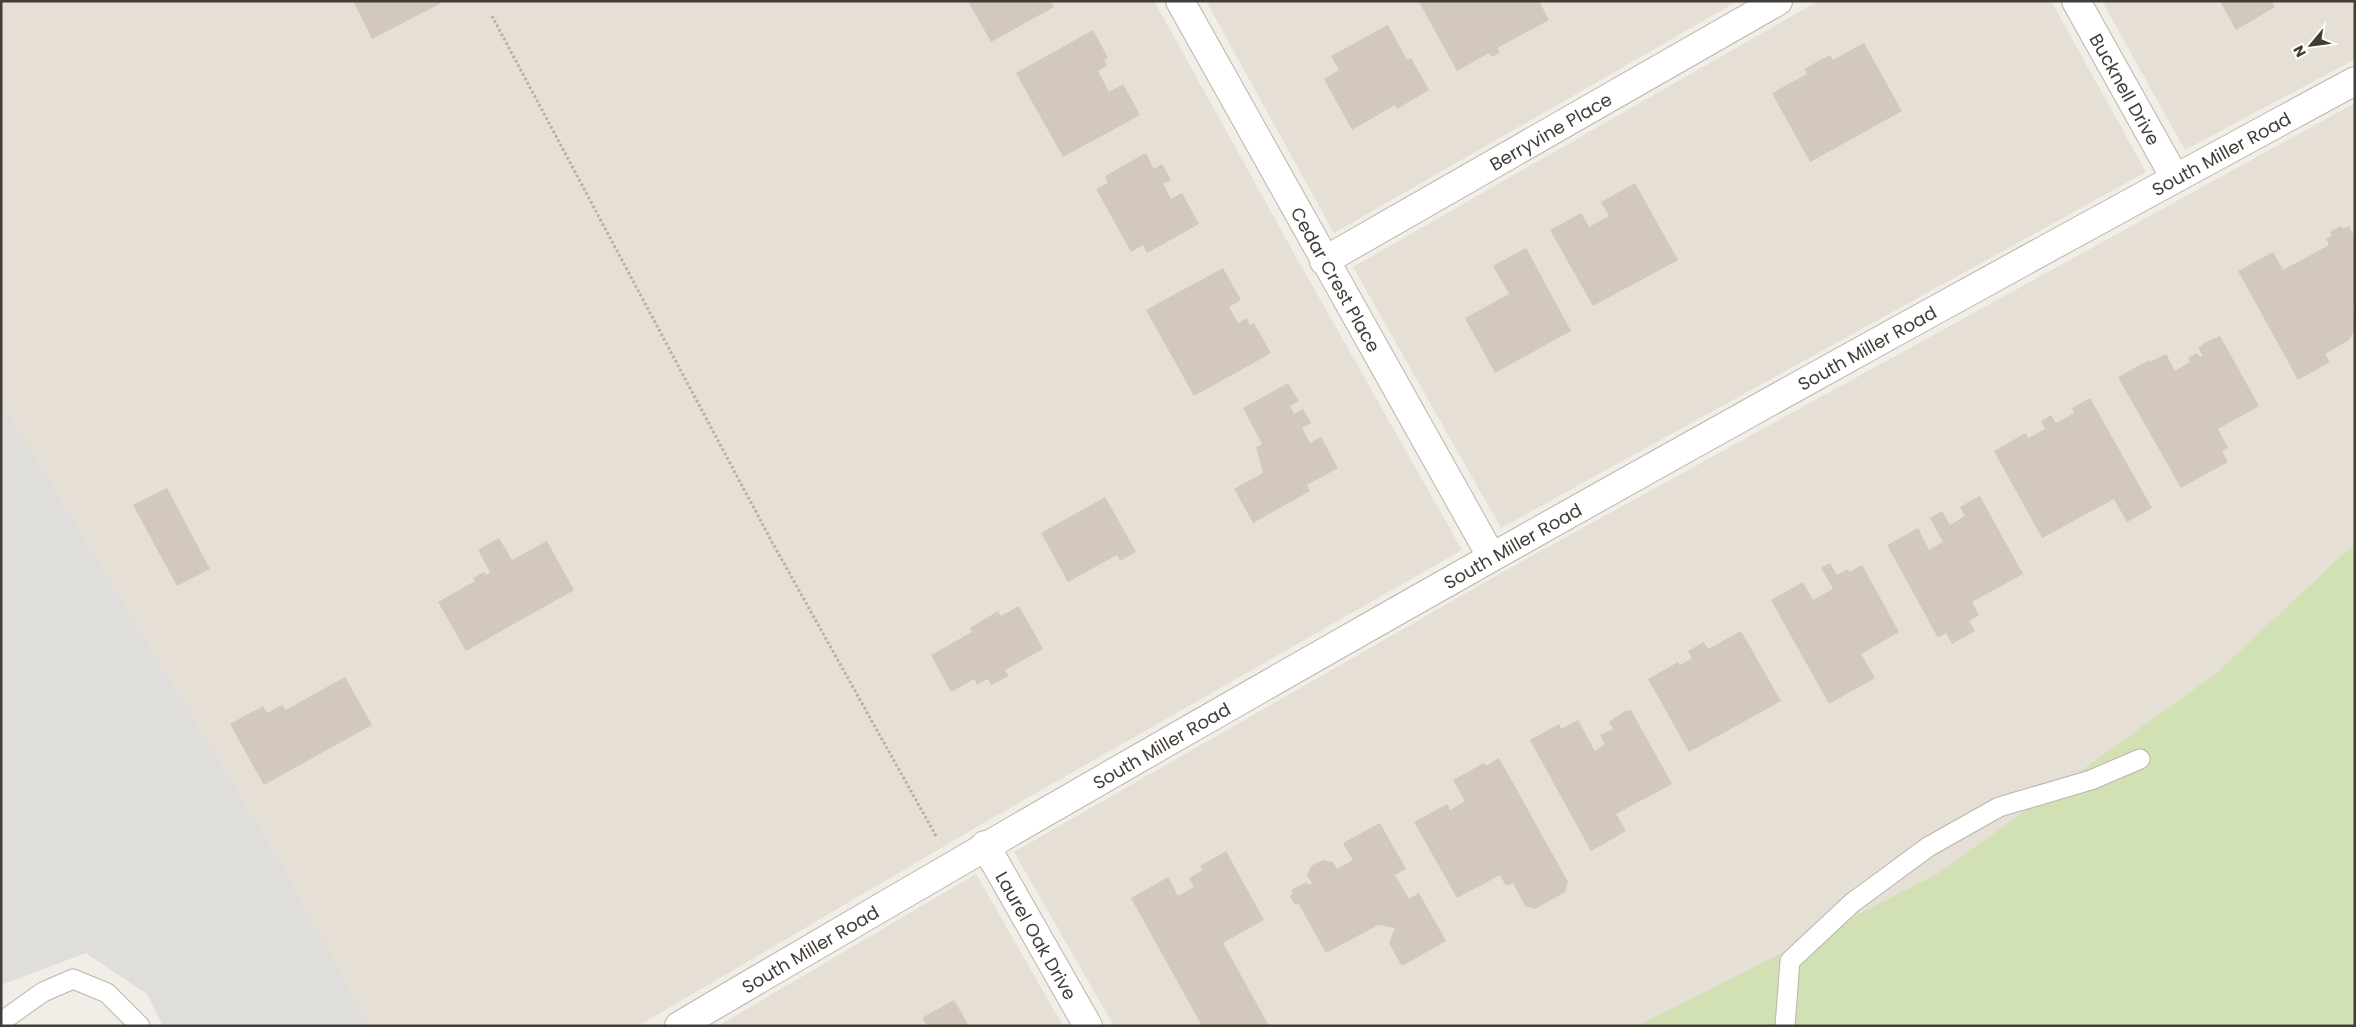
<svg xmlns="http://www.w3.org/2000/svg" width="2356" height="1027" font-family="Poppins,sans-serif">
<style>
.residential{fill:#e5dfd6}
.green{fill:#d1e1b4}
.parking{fill:#e0dedb}
.building{fill:#d2c8be}
.lines{fill:none;stroke-linecap:round;stroke-linejoin:round}
.service-casing{stroke:#bcb4aa;stroke-width:21}
.minor-casing{stroke:#bcb4aa;stroke-width:30}
.tertiary-casing{stroke:#bcb4aa;stroke-width:30}
.path{stroke:#bcae9d;stroke-width:3;stroke-dasharray:2.5 2.5;stroke-linecap:butt}
.service{stroke:#fff;stroke-width:19}
.minor{stroke:#fff;stroke-width:28}
.tertiary{stroke:#fff;stroke-width:28}
.labels{text-anchor:middle;dominant-baseline:central;stroke-width:5;stroke-linejoin:round;paint-order:stroke}
.street-label{font-size:18px;fill:#443d37;stroke:#fff}
</style>
<rect width="100%" height="100%" fill="#f1ede7"/>
<g class="residential">
<polygon points="1,1 1154,1 1295,255 1462,550 975,828 638,1026 368,1026 284,867 1,400"/>
<polygon points="1206,1 1738,1 1334,233"/>
<polygon points="1818,1 2051,1 2146,172 1501,528 1353,267"/>
<polygon points="2102,1 2355,1 2355,59 2185,150"/>
<polygon points="2355,103 2355,543 2214,675 1936,876 1637,1026 1114,1026 1014,852 1501,573"/>
<polygon points="976,874 1063,1026 718,1026"/>
</g>
<polygon class="green" points="2355,543 2355,1026 1637,1026 1936,875 2214,675"/>
<polygon class="parking" points="1,400 284,867 369,1026 163,1026 147,994 86,953 1,985"/>
<g class="building">
<polygon points="353,1 445,1 372,39"/>
<polygon points="968,1 1051,1 1054,7 991,42"/>
<polygon points="1539,1 1549,20 1497,48 1500,53 1492,57 1489,53 1457,71 1419,2"/>
<polygon points="2220,1 2272,1 2275,7 2236,30"/>
<polygon points="1388,25 1407,60 1411,58 1429,90 1397,109 1395,105 1352,130 1324,79 1339,70 1331,56"/>
<polygon points="1093,30 1108,58 1104,60 1107,66 1098,71 1109,92 1123,84 1140,115 1063,157 1016,73"/>
<polygon points="1864,43 1902,111 1810,162 1772,93 1807,74 1804,69 1830,55 1833,60"/>
<polygon points="1146,153 1154,169 1162,164 1171,180 1163,184 1171,199 1182,193 1199,224 1147,253 1143,245 1131,252 1096,189 1108,183 1105,176"/>
<polygon points="1635,183 1678,260 1593,306 1550,230 1581,213 1589,227 1609,216 1601,202"/>
<polygon points="2341,226 2343,229 2349,226 2355,237 2355,305 2353,306 2355,331 2349,340 2325,354 2330,362 2298,380 2238,271 2273,252 2283,270 2329,245 2326,239 2332,235 2330,232"/>
<polygon points="1526,248 1571,331 1495,373 1465,318 1509,294 1493,266"/>
<polygon points="1223,268 1241,300 1229,307 1238,323 1247,318 1250,325 1254,323 1271,353 1194,396 1146,310"/>
<polygon points="2220,336 2259,406 2218,429 2228,448 2222,451 2228,462 2181,488 2118,377 2149,360 2150,362 2166,354 2175,371 2190,362 2188,358 2197,353 2200,357 2203,356 2198,348 2204,344 2204,343"/>
<polygon points="1288,383 1299,401 1290,406 1294,414 1303,409 1311,423 1302,428 1310,443 1321,437 1338,468 1307,485 1310,491 1253,523 1234,489 1263,473 1256,447 1262,444 1243,408"/>
<polygon points="2090,398 2152,508 2127,522 2114,499 2042,538 1994,451 2026,433 2028,438 2045,429 2041,421 2051,415 2056,423 2074,413 2072,408"/>
<polygon points="167,488 210,569 177,586 133,505"/>
<polygon points="1980,496 2023,574 1972,602 1979,615 1969,621 1975,631 1952,644 1946,633 1938,638 1887,545 1918,528 1929,550 1943,542 1930,518 1942,511 1950,525 1965,516 1960,507"/>
<polygon points="1105,497 1136,552 1120,561 1117,555 1068,582 1041,533"/>
<polygon points="499,538 512,560 547,541 574,590 466,651 438,602 475,581 473,578 484,572 486,575 490,572 478,550"/>
<polygon points="1830,563 1837,575 1848,569 1849,572 1862,565 1899,632 1861,654 1875,678 1829,704 1771,600 1803,582 1813,600 1833,589 1821,568"/>
<polygon points="1019,606 1043,649 1005,670 1009,676 991,685 988,679 977,685 974,679 951,692 931,655 972,632 970,628 998,611 1001,616"/>
<polygon points="1741,631 1781,701 1689,752 1648,679 1678,662 1680,665 1692,658 1688,651 1704,642 1708,649"/>
<polygon points="345,677 372,725 264,785 230,724 263,706 267,713 282,705 286,710"/>
<polygon points="1631,710 1672,784 1616,814 1626,831 1591,851 1530,740 1559,724 1561,729 1578,720 1595,751 1605,744 1600,735 1613,729 1609,722 1625,711"/>
<polygon points="1499,758 1568,882 1565,892 1535,909 1525,906 1513,883 1506,886 1500,875 1457,898 1414,822 1447,804 1450,810 1465,801 1453,780 1484,763 1486,766"/>
<polygon points="1380,823 1406,869 1395,875 1409,899 1419,893 1446,941 1402,966 1389,943 1395,928 1378,925 1326,953 1298,903 1295,905 1290,896 1293,893 1291,890 1307,882 1308,885 1312,883 1307,876 1311,866 1323,860 1333,862 1337,869 1353,860 1343,843"/>
<polygon points="1226,851 1264,920 1223,943 1269,1026 1202,1026 1131,898 1168,877 1178,896 1194,887 1189,878 1203,870 1200,866"/>
<polygon points="954,1000 969,1026 927,1026 922,1018"/>
</g>
<g class="lines">
<g class="service-casing">
<g id="service">
<polyline points="1,1022 43,992 73,979 107,993 140,1026"/>
<polyline points="1785,1026 1790,961 1852,903 1928,847 1999,807 2091,780 2140,759"/>
</g>
</g>
<g class="minor-casing">
<g id="minor">
<path id="s1" d="M1180,1l311,555"/>
<path id="s2" d="M2076,1l99,177"/>
<path id="s3" d="M1324,261l454,-260"/>
<path id="s4" d="M985,845l103,181"/>
</g>
</g>
<g class="tertiary-casing">
<g id="tertiary">
<path id="s5" d="M679,1026c553,-326 1111,-640 1676,-945"/>
</g>
</g>
<polyline class="path" points="492,16 772,542 936,836"/>
<use href="#service" class="service"/>
<use href="#minor" class="minor"/>
<use href="#tertiary" class="tertiary"/>
</g>
<g class="labels">
<g class="street-label">
<text stroke="none"><textPath href="#s2" startOffset="101">Bucknell Drive</textPath></text>
<text stroke="none"><textPath href="#s3" startOffset="261">Berryvine Place</textPath></text>
<text stroke="none"><textPath href="#s5" startOffset="1772">South Miller Road</textPath></text>
<text stroke="none"><textPath href="#s1" startOffset="319">Cedar Crest Place</textPath></text>
<text stroke="none"><textPath href="#s5" startOffset="1368">South Miller Road</textPath></text>
<text stroke="none"><textPath href="#s5" startOffset="962">South Miller Road</textPath></text>
<text stroke="none"><textPath href="#s5" startOffset="558">South Miller Road</textPath></text>
<text stroke="none"><textPath href="#s4" startOffset="104">Laurel Oak Drive</textPath></text>
<text stroke="none"><textPath href="#s5" startOffset="152">South Miller Road</textPath></text>
</g>
</g>
<rect width="2356" height="1027" fill="none" stroke="#443d37" stroke-width="5"/>
<g transform="translate(2311 45) rotate(241)" stroke="#ffffff" stroke-width="4" paint-order="stroke">
<path d="M0-4L9 19L0 12L-9 19Z" fill="#443d37"/>
<text y="-8" font-size="14" font-weight="bold" text-anchor="middle" fill="#443d37">N</text>
</g>
</svg>
